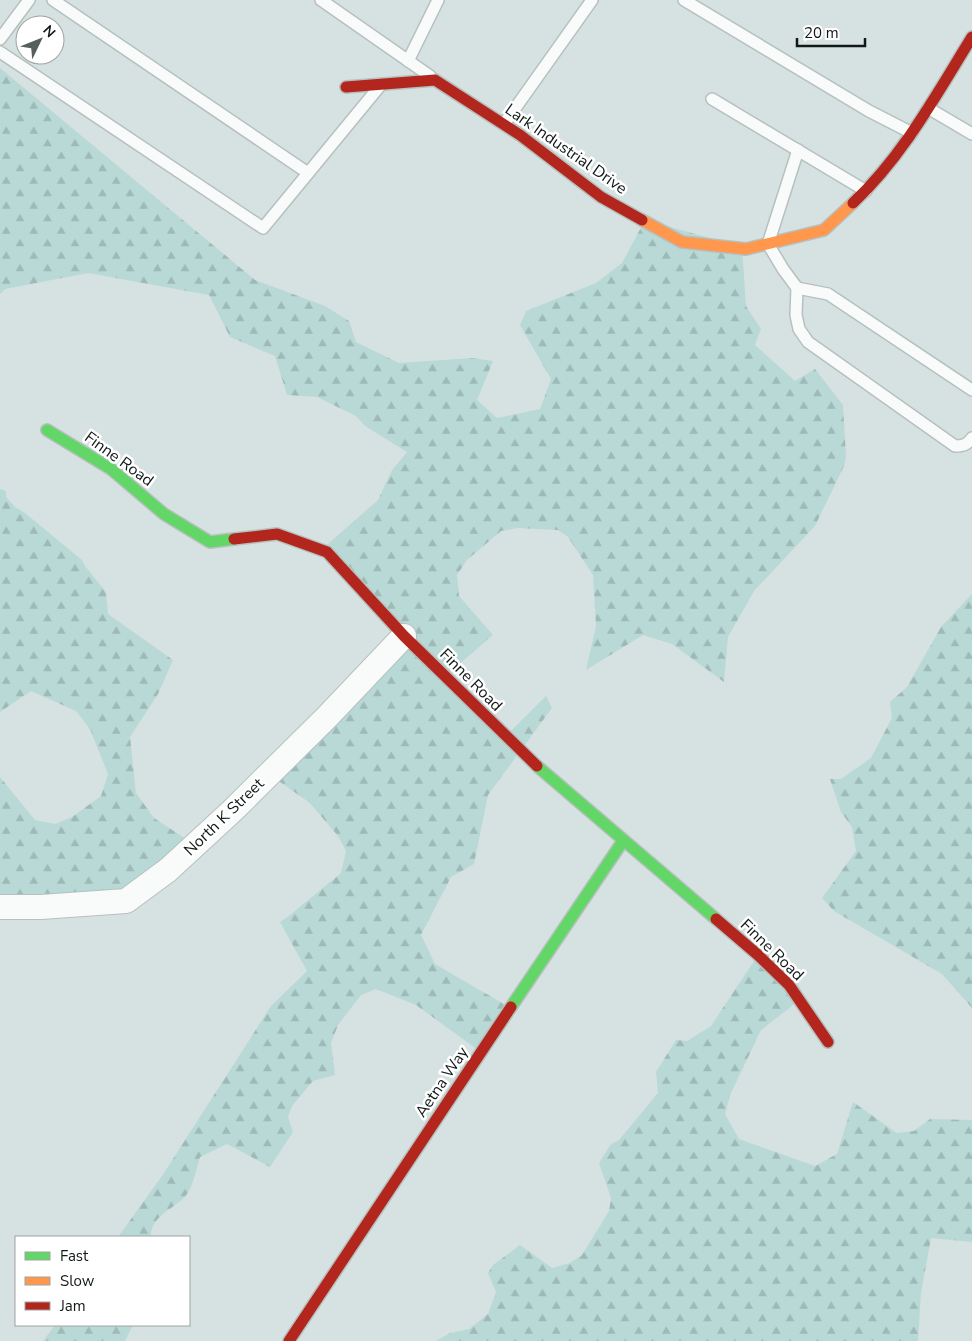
<svg xmlns="http://www.w3.org/2000/svg" width="972" height="1341" font-family="'Nunito Sans',sans-serif">
<style>
.forest{fill:url(#forest-firs)}
.lines{fill:none;stroke-linecap:round;stroke-linejoin:round}
.lane-casing{stroke:#b6c0bf;stroke-width:14}
.street-casing{stroke:#b6c0bf;stroke-width:26}
.fast-casing{stroke:#b6c0bf;stroke-width:14}
.slow-casing{stroke:#b6c0bf;stroke-width:14}
.jam-casing{stroke:#b6c0bf;stroke-width:14}
.lane{stroke:#f9fbfa;stroke-width:11}
.street{stroke:#f9fbfa;stroke-width:24}
.fast{stroke:#63d668;stroke-width:11}
.slow{stroke:#ff974d;stroke-width:11}
.jam{stroke:#b3261e;stroke-width:11}
.labels{text-anchor:middle;dominant-baseline:central;stroke-width:5;stroke-linejoin:round;paint-order:stroke}
.street-label{font-size:16px;fill:#111918;stroke:#fff}
</style>
<defs>
<pattern id="forest-firs" width="22" height="20" patternUnits="userSpaceOnUse" patternTransform="scale(1.25)"><rect width="22" height="20" fill="#b9d9d6"/><path d="M5 1l3.5 6h-7zM16 11l3.5 6h-7z" fill="#9ebab7"/></pattern>
</defs>
<rect width="100%" height="100%" fill="#d6e2e1"/>
<g class="forest">
<path d="M0,68l255,212 70,26 24,15 7,21 43,21 73,-5 21,3 -16,39 20,18 43,-9 11,-30 -31,-54 6,-14 70,-28 26,-20 23,-43 97,27 4,59 15,23 -6,16 40,36 20,-12 28,36 3,52 -2,9 -29,60 -61,65 -26,46 -4,45 -52,-38 -29,-9 -57,35 10,-44 -3,-51 -25,-38 -10,-7 -40,-2 -17,3 -34,29 -10,15 2,21 34,39 -44,38 60,60 37,-37 6,12 -64,87 -14,69 -23,13 -30,58 14,29 74,43 -31,43 -62,-45 -40,-16 -15,6 -23,30 -7,18 4,32 -22,6 -21,25 -4,11 5,15 -23,35 -43,-23 -27,13c-3,10 -7,29 -13,37 -11,15 -37,21 -36,43h-33l44,-61 109,-170 36,-35 -27,-49 10,-7 51,-42 5,-22 -8,-15 -28,-33 -40,-28 135,-140 -77,-91 50,-44 14,-30 15,-18 -42,-26 -9,-10 -39,-19 -30,-2 -12,-39 -45,-19 -21,-42 -121,-22 -83,16 -5,5z"/>
<polygon points="0,489 6,491 6,497 15,507 25,513 82,560 85,566 106,592 108,614 173,660 158,694 130,737 136,793 154,818 195,845 130,898 0,904 0,777 35,820 55,824 72,817 101,796 108,774 90,729 76,711 31,691 0,712"/>
<polygon points="972,594 972,1008 942,974 834,911 822,898 856,851 852,827 841,812 830,779 841,779 871,758 892,718 890,702 907,687 941,627"/>
<polygon points="758,955 801,999 761,1030 731,1093 725,1114 739,1139 815,1166 837,1154 853,1102 897,1133 914,1131 930,1119 972,1120 972,1242 931,1238 921,1293 918,1341 436,1341 450,1333 469,1329 488,1314 496,1292 488,1273 493,1265 520,1245 552,1268 570,1263 582,1255 609,1211 611,1198 599,1163 611,1144 619,1140 658,1093 656,1072 676,1040 687,1041 711,1026"/>
<polygon points="55,1325 133,1325 125,1341 43,1341"/>
</g>
<g class="lines">
<g class="lane-casing">
<g id="lane">
<polyline points="53,0 308,173"/>
<polyline points="321,0 430,76"/>
<polyline points="684,0 869,111 912,133"/>
<polyline points="0,39 29,0"/>
<polyline points="0,52 263,228 379,87"/>
<polyline points="408,61 438,0"/>
<polyline points="712,99 866,191"/>
<polyline points="928,108 972,134"/>
<polyline points="504,124 592,0"/>
<path d="M798,150l-30,94 15,25 14,19 -1,27 3,14 9,13 147,104c8,0 12,-1 17,-8"/>
<polyline points="797,288 828,294 972,390"/>
</g>
</g>
<g class="street-casing">
<polyline id="street" points="0,907 41,907 126,901 168,870 232,811 327,717 404,636"/>
</g>
<g class="fast-casing">
<g id="fast">
<polyline points="47,430 111,469 164,514 210,542 234,539"/>
<polyline points="537,766 716,919"/>
<polyline points="511,1007 623,841"/>
</g>
</g>
<g class="slow-casing">
<polyline id="slow" points="642,220 682,242 746,249 824,230 853,203"/>
</g>
<g class="jam-casing">
<g id="jam">
<polyline points="346,87 435,80 520,135 601,197 642,220"/>
<path d="M853,203c50,-47 83,-108 119,-166"/>
<polyline points="234,539 277,534 327,552 404,636 537,766"/>
<polyline points="716,919 758,955 789,985 828,1042"/>
<polyline points="289,1341 511,1007"/>
</g>
</g>
<use href="#lane" class="lane"/>
<use href="#street" class="street"/>
<use href="#fast" class="fast"/>
<use href="#slow" class="slow"/>
<use href="#jam" class="jam"/>
</g>
<g class="labels">
<g class="street-label">
<text transform="translate(566 149) rotate(35)">Lark Industrial Drive</text>
<text transform="translate(119 459) rotate(36)">Finne Road</text>
<text transform="translate(471 680) rotate(45)">Finne Road</text>
<text transform="translate(224 817) rotate(-44)">North K Street</text>
<text transform="translate(772 950) rotate(44)">Finne Road</text>
<text transform="translate(442 1082) rotate(-56)">Aetna Way</text>
</g>
</g>
<rect x="15" y="1236" width="175" height="90" fill="#ffffff" stroke="#a0a3a3"/>
<rect x="25" y="1252" width="25" height="8" fill="#63d668" stroke="#a0a3a3"/>
<text x="60" y="1261" font-size="15" fill="#111918">Fast</text>
<rect x="25" y="1277" width="25" height="8" fill="#ff974d" stroke="#a0a3a3"/>
<text x="60" y="1286" font-size="15" fill="#111918">Slow</text>
<rect x="25" y="1302" width="25" height="8" fill="#b3261e" stroke="#a0a3a3"/>
<text x="60" y="1311" font-size="15" fill="#111918">Jam</text>
<g transform="translate(40 40) rotate(47)"><circle r="24" fill="#ffffff" stroke="#a0a3a3"/>
<path d="M0-4L9 19L0 12L-9 19Z" fill="#565f5e"/>
<text y="-8" font-size="14" font-weight="bold" text-anchor="middle" fill="#111918">N</text>
</g>
<path d="M797 38v8h68v-8" fill="none" stroke="#111918" stroke-width="2.5"/>
<text x="804" y="38" font-size="15" fill="#111918" stroke="#ffffff" stroke-width="4" paint-order="stroke">20 m</text>
</svg>
